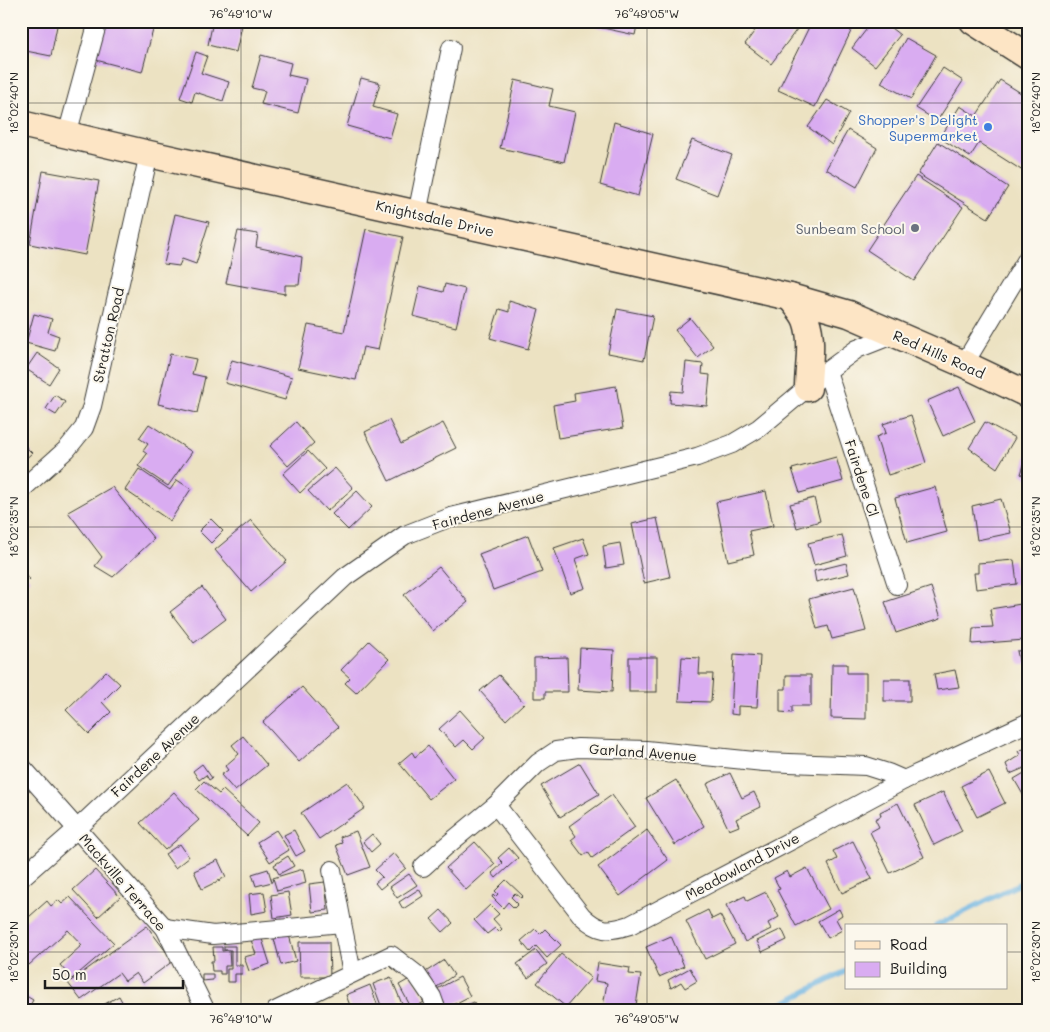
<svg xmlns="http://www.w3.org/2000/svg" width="1050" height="1032" font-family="Mali,sans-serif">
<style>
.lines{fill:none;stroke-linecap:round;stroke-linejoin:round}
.stream{stroke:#68b1e0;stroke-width:5.5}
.building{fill:#d9acf1}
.street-casing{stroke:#3b3a35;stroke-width:20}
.secondary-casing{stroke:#3b3a35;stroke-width:29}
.street{stroke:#fff;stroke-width:18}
.secondary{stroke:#fde5c5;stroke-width:26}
.ticks{fill:none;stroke:#1c1c1c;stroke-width:1;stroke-opacity:0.45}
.shop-dot{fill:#3f7fe0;stroke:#fbf7ec;stroke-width:2}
.worship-dot{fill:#6b7280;stroke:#fbf7ec;stroke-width:2}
.labels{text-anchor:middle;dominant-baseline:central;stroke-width:4;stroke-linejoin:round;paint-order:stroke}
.shop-label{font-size:14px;fill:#366cbe;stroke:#fbf7ec;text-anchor:end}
.street-label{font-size:14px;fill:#1c1c1c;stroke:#fbf7ec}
.worship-label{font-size:14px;fill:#5b616d;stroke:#fbf7ec;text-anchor:end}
.neatline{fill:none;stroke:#1c1c1c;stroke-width:2}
.ticks-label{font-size:12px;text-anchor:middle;fill:#1c1c1c}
</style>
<rect width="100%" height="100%" fill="#fbf7ec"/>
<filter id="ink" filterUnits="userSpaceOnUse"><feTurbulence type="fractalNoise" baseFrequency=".02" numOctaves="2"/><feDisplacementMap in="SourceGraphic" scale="10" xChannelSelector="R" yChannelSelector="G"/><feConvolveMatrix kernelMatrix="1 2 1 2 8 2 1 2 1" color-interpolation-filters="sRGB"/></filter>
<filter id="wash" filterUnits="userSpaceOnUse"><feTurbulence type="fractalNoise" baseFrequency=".0096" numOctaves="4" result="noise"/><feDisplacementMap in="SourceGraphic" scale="20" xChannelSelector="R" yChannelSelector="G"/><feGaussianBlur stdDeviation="1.12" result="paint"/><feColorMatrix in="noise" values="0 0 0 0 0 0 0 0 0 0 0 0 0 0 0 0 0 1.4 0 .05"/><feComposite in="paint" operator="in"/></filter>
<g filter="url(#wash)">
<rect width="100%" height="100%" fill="#ece2c2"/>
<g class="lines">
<g class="stream">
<polyline points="936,926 1029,879"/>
<polyline points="768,1011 846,971"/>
</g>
</g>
<g id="blocks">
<g class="building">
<polygon points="21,21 58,21 51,56 21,50"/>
<polygon points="103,21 137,21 154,26 142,72 92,59"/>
<polygon points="213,21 243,21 236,52 208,45"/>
<polygon points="590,21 638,21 635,35 589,25"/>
<polygon points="762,21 803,21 771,64 745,44"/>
<polygon points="812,21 840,21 853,27 815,107 778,90"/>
<polygon points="873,21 882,21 900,35 875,66 852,48"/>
<polygon points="906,38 936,55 911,99 881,83"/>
<polygon points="196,52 207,56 201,73 229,82 223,101 195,92 192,102 180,98"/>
<polygon points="261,55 291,63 288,75 306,79 298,113 261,104 265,91 252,88"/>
<polygon points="943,68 963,81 937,121 916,108"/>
<polygon points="361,78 380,83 373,107 397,114 390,138 347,126"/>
<polygon points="515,80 553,89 549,106 575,112 564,162 500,148"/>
<polygon points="1000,80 1029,98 1029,169 1026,173 979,143 970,157 940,138 960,106 976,116"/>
<polygon points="827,100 849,113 832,145 808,127"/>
<polygon points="614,122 653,134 638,196 600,185"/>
<polygon points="848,130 877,148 857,187 826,169"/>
<polygon points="692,140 732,155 717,195 676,179"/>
<polygon points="938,142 1008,187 988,218 918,174"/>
<polygon points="43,171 99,181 85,255 30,244"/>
<polygon points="916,176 963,207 914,281 867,250"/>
<polygon points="175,214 209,222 196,264 182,259 179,266 164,264"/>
<polygon points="366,229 403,237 378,350 363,347 356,380 298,368 308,325 344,332"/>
<polygon points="238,231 258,234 256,247 302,257 299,285 285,285 285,294 226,283"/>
<polygon points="445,284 465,289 456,327 413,316 420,286 443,292"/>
<polygon points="509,301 539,310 528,349 490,338 499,309 509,312"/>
<polygon points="617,309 653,316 644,360 608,353"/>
<polygon points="34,314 52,319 48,332 59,336 55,351 26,343"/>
<polygon points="690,318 713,346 698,358 675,330"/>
<polygon points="37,353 59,368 49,384 26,369"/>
<polygon points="170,354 196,359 192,374 205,377 197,413 158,404"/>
<polygon points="232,360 292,377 285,400 225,383"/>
<polygon points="686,362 703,364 702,374 710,375 707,406 670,403 671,391 683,392"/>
<polygon points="616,386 623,428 558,438 553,405 575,401 574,393"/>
<polygon points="959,387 975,421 943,436 927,401"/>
<polygon points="55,395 65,402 56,415 46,409"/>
<polygon points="911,415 926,463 888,475 876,437 886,433 883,424"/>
<polygon points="389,420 401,444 443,423 456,448 389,481 365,432"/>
<polygon points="296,422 314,443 288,466 270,446"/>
<polygon points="985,422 1015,438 997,468 969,448"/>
<polygon points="149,424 192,452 168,486 138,466 147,454 143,451 148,444 139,438"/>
<polygon points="21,442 32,453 21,463"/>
<polygon points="308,451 325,469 300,493 283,474"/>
<polygon points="1028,452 1029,452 1029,479 1021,474"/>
<polygon points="836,457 843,481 800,493 792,469"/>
<polygon points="335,468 353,488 327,511 308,491"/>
<polygon points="139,469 170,490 177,480 191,489 170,521 125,490"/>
<polygon points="112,487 154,539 113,577 95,566 102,557 68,512"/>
<polygon points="935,487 947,532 907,543 895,498"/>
<polygon points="357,491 372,507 348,530 332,514"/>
<polygon points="766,491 773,526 749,531 754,555 728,561 716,502"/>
<polygon points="814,498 820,521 797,528 790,504"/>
<polygon points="1001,499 1011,533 977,540 972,506"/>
<polygon points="657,518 670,577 644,583 632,524"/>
<polygon points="211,519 223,531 211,543 199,531"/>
<polygon points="251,520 287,561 251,592 215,550"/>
<polygon points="528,535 542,572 493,590 479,554"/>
<polygon points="842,535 847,556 814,565 808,543"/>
<polygon points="583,538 589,554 575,559 585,588 570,593 554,548"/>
<polygon points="620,543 624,565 606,568 603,546"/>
<polygon points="1014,560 1017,584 976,589 974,573 978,573 978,563"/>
<polygon points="846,563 849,574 816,582 814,571"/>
<polygon points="439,567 468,602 433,631 404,595"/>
<polygon points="21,573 30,579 21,588"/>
<polygon points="202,587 226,619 194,643 170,612"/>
<polygon points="854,587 866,631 832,639 828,626 817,629 809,599"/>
<polygon points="931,587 941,618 896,633 885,602"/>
<polygon points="1021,604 1025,640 972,644 973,628 993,627 990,609"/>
<polygon points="369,641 389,659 356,693 345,683 350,678 341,670"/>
<polygon points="580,648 614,650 612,692 578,690"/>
<polygon points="1029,650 1029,665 1020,665 1017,651"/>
<polygon points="734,654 760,656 757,707 738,706 738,715 731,714"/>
<polygon points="567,657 568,692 545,692 545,698 534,698 534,658"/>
<rect x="629" y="657" width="28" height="35"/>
<polygon points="682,657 700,658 699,674 713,674 711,702 679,701"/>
<polygon points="832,664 847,664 847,673 866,673 866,719 831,718"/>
<polygon points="955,670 959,687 937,690 934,674"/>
<polygon points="106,671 120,684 102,702 111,712 89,734 66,710"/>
<polygon points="499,675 524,703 506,720 480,691"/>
<polygon points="786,675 811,675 811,706 792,706 792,713 780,712 780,689 786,689"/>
<rect x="884" y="679" width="26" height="22"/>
<polygon points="302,687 338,727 299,762 263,722"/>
<polygon points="460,710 485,738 473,749 464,740 456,747 439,729"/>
<polygon points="243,736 267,765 235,791 221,775 228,770 225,766 239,754 232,745"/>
<polygon points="428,746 454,779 429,799 399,763 412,752 415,757"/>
<polygon points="1029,747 1029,766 1010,774 1006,764 1020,755 1018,751"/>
<polygon points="580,763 599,794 560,817 541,786"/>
<polygon points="202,764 212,778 209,780 206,775 199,780 193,771"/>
<polygon points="989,772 1005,803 977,817 961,786"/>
<polygon points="1026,772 1029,777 1029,795 1025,798 1014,779"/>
<polygon points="730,773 742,798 754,792 761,807 736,819 739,826 729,830 707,784"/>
<polygon points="676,780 704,826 675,845 646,798"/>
<polygon points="204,781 219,794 223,790 259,823 247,836 196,789"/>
<polygon points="347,782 365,808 319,839 301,813"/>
<polygon points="174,792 199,820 165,850 140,823"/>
<polygon points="943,792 962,831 934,845 915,805"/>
<polygon points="612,795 635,827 592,858 588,852 583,856 571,840 576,836 569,826"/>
<polygon points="898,803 924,857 890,873 870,832 879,827 875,819 881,816 880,812"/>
<polygon points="276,830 289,850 270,862 257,842"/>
<polygon points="294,830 305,851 296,856 284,835"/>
<polygon points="647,830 668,860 620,896 598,867"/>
<polygon points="356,831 370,867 348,875 336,845 342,843 340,837"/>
<polygon points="372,834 380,844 371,852 363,842"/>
<polygon points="853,841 872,879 842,893 828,864 837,859 833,851"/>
<polygon points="475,842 495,864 466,890 446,868"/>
<polygon points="180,844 189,857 175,868 165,854"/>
<polygon points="509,848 518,858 496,878 492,873 503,863 498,858"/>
<polygon points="394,853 406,868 380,889 375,883 382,877 375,870"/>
<polygon points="288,856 294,866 279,874 274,865"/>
<polygon points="218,860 226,877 202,889 194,871"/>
<polygon points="807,868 829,909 796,926 777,890 780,889 774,878 787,871 790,877"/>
<polygon points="268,869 272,882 256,886 252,874"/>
<polygon points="303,869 306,883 277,891 273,878"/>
<polygon points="95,870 120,897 98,917 73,890"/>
<polygon points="409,874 417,885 397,898 390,887"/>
<polygon points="506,880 523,896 521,898 515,893 511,897 518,904 514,908 508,902 503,908 492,897 493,895 495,897 498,894 495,891"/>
<polygon points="325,882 328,910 312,912 309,884"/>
<polygon points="419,889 423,896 403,909 399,902"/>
<polygon points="264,892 267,911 251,914 249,894"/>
<polygon points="288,892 292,915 274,918 271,895"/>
<polygon points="766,892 779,917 768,923 771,929 745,942 726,905 745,896 747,901"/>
<polygon points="70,897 114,943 72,979 60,965 82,945 68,930 29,965 21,956 21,924 47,901 51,906 58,900 62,904"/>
<polygon points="490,905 499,914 493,919 502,929 499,932 495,928 487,934 474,920"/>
<polygon points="839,909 842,915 836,919 842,930 828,938 818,921"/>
<polygon points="441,910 453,923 443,932 431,919"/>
<polygon points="708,910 712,919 720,915 735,944 705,959 686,921"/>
<polygon points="147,926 173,961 143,983 136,973 125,981 119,973 81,1000 68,983"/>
<polygon points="535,929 540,934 545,929 561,945 547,958 536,946 530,952 521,941"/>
<polygon points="782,929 787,940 762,952 757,941"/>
<polygon points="288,931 296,961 281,965 273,935"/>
<polygon points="261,936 270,964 249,971 244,957 256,954 251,940"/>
<polygon points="671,936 684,966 659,977 646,947"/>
<polygon points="299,942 329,942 330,977 300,977"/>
<polygon points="224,946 235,946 235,965 242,965 242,974 235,974 235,982 227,982 227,969 231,969 231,950 224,950"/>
<polygon points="213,947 222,947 222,951 229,950 230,966 225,966 225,974 220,974 220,971 212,971 211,961 214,961"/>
<polygon points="536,950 547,964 528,978 517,964"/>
<polygon points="561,954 591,978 566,1007 537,983"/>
<polygon points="444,960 454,975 434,989 424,973"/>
<polygon points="598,963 630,968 629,974 641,975 635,1011 603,1006 607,983 595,981"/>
<polygon points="690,968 697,981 685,988 681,982 671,988 668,980"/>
<polygon points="202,974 213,974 213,980 202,981"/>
<polygon points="391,977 404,1009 399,1011 383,1011 373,984"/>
<polygon points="413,977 426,1001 412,1009 399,985"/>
<polygon points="460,977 470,996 447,1008 437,989"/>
<polygon points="370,985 379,1009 376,1011 352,1011 346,995"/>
<polygon points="21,993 33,1000 27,1011 21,1011"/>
<polygon points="119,996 127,1011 97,1011 96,1009"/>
<polygon points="474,1002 477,1011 452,1011"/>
</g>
</g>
</g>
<g filter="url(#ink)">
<use href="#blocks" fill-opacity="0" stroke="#3b3a35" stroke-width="1"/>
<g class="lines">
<g class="street-casing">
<g id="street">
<polyline points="67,135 98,21"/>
<polyline points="417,214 451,48"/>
<polyline points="964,364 1029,256"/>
<polyline points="827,371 897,585"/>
<polyline points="21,490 67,449 84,428 92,406 149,154"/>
<polyline points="21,766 165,928 206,1011"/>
<path d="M496,805l86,111c17,16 26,16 48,9l183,-96 91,-49 125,-58"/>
<polyline points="423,867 445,847 496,805 538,763 556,751 578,748 646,750 764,762 866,766 888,773 904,780"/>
<polyline points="332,870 342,923 352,973"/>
<polyline points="21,878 77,829 345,577 405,535 451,517 697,457 732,444 759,428 827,371 857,349 895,334"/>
<polyline points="165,928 213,935 342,923"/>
<polyline points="275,1011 391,955 417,975 432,997 437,1011"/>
</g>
</g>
<g class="secondary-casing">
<g id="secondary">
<polyline points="973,21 1029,57"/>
<polyline points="21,124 149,154 790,297 849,314 964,364 1029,395"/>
<path d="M790,297c5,7 13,15 16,23 8,22 2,46 2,68"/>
</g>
</g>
<use href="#street" class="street"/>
<use href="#secondary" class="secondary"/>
</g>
</g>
<path class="ticks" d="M241,21v990M647,21v990M21,103h1008M21,527h1008M21,952h825M1006,952h23"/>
<circle class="shop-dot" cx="988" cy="127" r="5"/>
<circle class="worship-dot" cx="915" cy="228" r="5"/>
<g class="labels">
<g class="shop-label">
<text x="978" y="119">Shopper's Delight<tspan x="978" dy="16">Supermarket</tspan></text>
</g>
<g class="street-label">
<text transform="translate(435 218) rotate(13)">Knightsdale Drive</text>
<text transform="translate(108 335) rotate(-77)">Stratton Road</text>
<text transform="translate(939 354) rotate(24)">Red Hills Road</text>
<text transform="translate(862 478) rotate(72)">Fairdene Cl</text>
<text transform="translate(488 510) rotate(-15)">Fairdene Avenue</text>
<text transform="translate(643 752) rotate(4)">Garland Avenue</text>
<text transform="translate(155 755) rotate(-43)">Fairdene Avenue</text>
<text transform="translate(742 866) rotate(-28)">Meadowland Drive</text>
<text transform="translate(123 882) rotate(49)">Mackville Terrace</text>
</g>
<g class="worship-label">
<text x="905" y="228">Sunbeam School</text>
</g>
</g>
<rect width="1050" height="1032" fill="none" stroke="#fbf7ec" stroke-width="55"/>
<rect x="845" y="924" width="162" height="65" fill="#fbf7ec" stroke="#a29f99"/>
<rect x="855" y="941" width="25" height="8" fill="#fde5c5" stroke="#a29f99"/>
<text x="890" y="950" font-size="15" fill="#1c1c1c">Road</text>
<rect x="855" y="962" width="25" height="15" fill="#d9acf1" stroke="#a29f99"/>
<text x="890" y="974" font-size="15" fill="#1c1c1c">Building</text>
<path d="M45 980v8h138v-8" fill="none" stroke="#1c1c1c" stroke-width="2.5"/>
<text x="52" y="980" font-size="15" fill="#1c1c1c" stroke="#fbf7ec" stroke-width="4" paint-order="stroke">50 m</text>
<rect x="28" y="28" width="994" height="976" class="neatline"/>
<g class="ticks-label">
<text x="241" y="18">76°49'10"W</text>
<text x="647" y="18">76°49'05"W</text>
<text transform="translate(14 103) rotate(-90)" y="4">18°02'40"N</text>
<text transform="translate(1036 103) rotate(-90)" y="4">18°02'40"N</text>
<text transform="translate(14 527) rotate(-90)" y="4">18°02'35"N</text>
<text transform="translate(1036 527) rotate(-90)" y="4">18°02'35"N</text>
<text transform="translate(14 952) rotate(-90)" y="4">18°02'30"N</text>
<text transform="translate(1036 952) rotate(-90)" y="4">18°02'30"N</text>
<text x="241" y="1023">76°49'10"W</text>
<text x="647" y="1023">76°49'05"W</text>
</g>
</svg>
